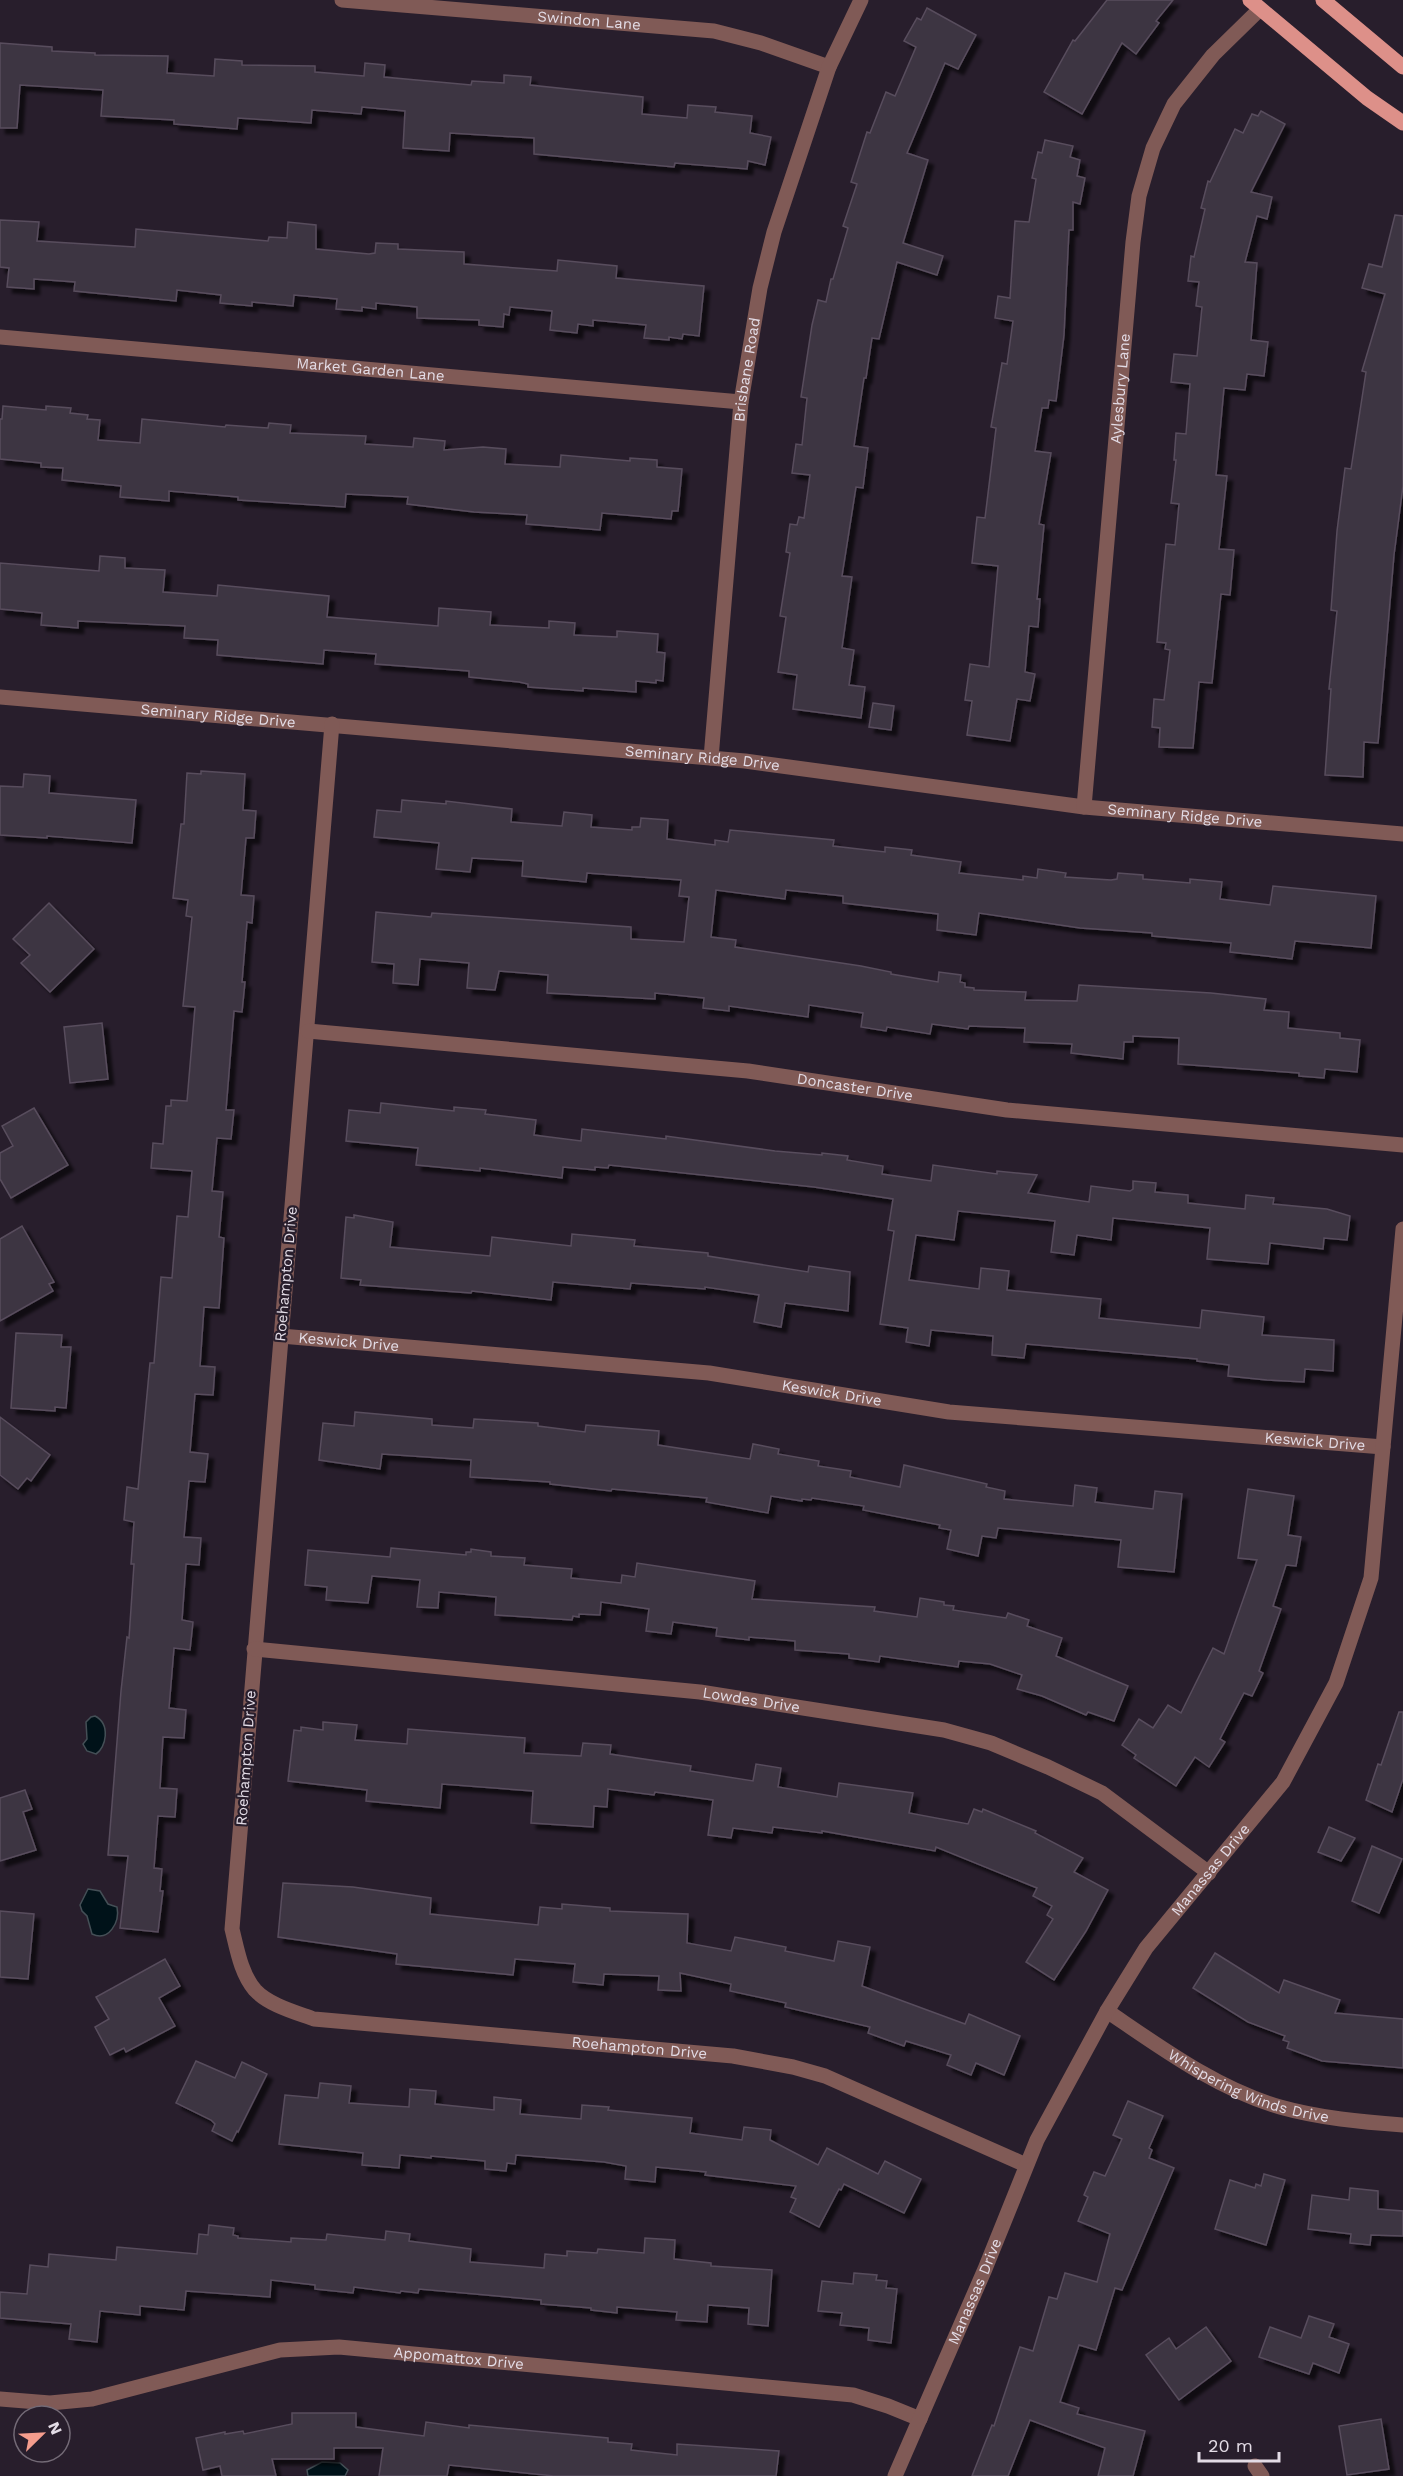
<svg xmlns="http://www.w3.org/2000/svg" width="1403" height="2476" font-family="'Work Sans',sans-serif">
<style>
.water{fill:#001219;stroke:#444f56;stroke-width:1.5}
.building{fill:#3e3443;stroke:#584d5d;stroke-width:1.5;filter:url(#shadow)}
.lines{fill:none;stroke-linecap:round;stroke-linejoin:round}
.minor{stroke:#805a56;stroke-width:15}
.major{stroke:#dd9089;stroke-width:15}
.labels{text-anchor:middle;dominant-baseline:central;stroke-width:4.5;stroke-linejoin:round;paint-order:stroke}
.street-label{font-size:15px;fill:#e3dce6;stroke:#281e2c}
</style>
<defs>
<filter id="shadow"><feDropShadow dx="5.5" dy="5.5" stdDeviation="1.5" flood-color="#0009"/></filter>
</defs>
<rect width="100%" height="100%" fill="#281e2c"/>
<g class="water">
<path d="M95,1716c16,8 11,32 1,38l-9,-3 -4,-7 4,-5 -1,-17 5,-5z"/>
<path d="M88,1889l12,2 8,13 9,3c3,15 -8,35 -25,27l-5,-18 -5,-5 -2,-6z"/>
<polygon points="322,2462 340,2463 348,2470 345,2476 308,2476 307,2470"/>
</g>
<g class="building">
<polygon points="1107,0 1173,0 1156,21 1159,23 1136,54 1122,43 1082,114 1044,92 1073,40 1075,41"/>
<polygon points="927,8 976,35 958,69 945,63 907,153 928,160 903,243 943,256 937,275 897,262 879,339 872,338 866,378 864,378 854,446 868,448 863,488 856,487 842,576 852,577 842,648 854,650 849,685 865,687 861,718 793,709 797,675 778,672 786,617 780,616 790,553 786,552 790,524 797,525 799,517 804,518 810,475 792,473 796,444 802,445 807,398 801,397 812,325 818,300 826,302 831,279 833,279 848,228 843,226 857,184 851,182 867,132 870,133 886,92 895,96 916,47 904,41 917,18 921,20"/>
<polygon points="0,43 52,47 52,51 95,53 95,55 168,56 167,73 214,76 215,59 242,61 242,65 315,66 315,72 364,76 365,63 385,65 384,77 471,85 472,81 504,83 504,75 531,77 530,85 643,97 642,114 687,118 688,105 716,107 715,112 752,116 750,133 771,137 765,165 748,161 747,169 675,163 674,167 534,154 534,138 450,133 449,151 403,148 405,111 362,107 361,114 312,110 311,123 238,118 237,129 174,124 174,120 101,116 103,90 20,85 17,128 0,128"/>
<polygon points="1261,111 1285,124 1251,192 1272,197 1267,219 1257,216 1245,262 1257,263 1251,340 1268,342 1264,376 1247,374 1245,390 1224,388 1216,475 1227,476 1219,549 1234,550 1230,595 1221,594 1212,683 1199,682 1193,748 1159,747 1160,728 1152,727 1154,699 1164,700 1170,650 1165,649 1166,643 1157,642 1161,595 1166,544 1175,545 1179,504 1171,503 1176,460 1174,460 1176,433 1186,434 1190,384 1171,382 1174,354 1197,356 1202,307 1196,306 1199,282 1188,281 1191,256 1194,257 1205,209 1201,208 1208,181 1210,182 1235,129 1243,133 1252,114 1258,116"/>
<polygon points="1045,140 1073,146 1070,157 1080,160 1077,176 1085,178 1080,204 1073,202 1073,230 1069,230 1064,335 1056,401 1049,400 1048,408 1042,408 1035,451 1051,453 1039,524 1044,525 1037,599 1040,599 1038,627 1029,626 1025,672 1035,674 1030,701 1017,699 1010,741 967,735 972,701 965,700 970,664 989,667 998,566 972,563 977,517 985,518 996,428 991,427 1002,363 1007,364 1013,321 995,318 998,296 1010,298 1015,221 1029,222 1036,179 1032,178 1038,152 1042,153"/>
<polygon points="1395,215 1403,216 1403,486 1394,555 1378,743 1364,742 1363,777 1325,775 1331,689 1329,689 1337,611 1331,610 1337,531 1345,468 1351,469 1366,372 1362,371 1385,294 1362,288 1369,264 1382,267"/>
<polygon points="0,220 39,222 37,241 135,247 136,229 268,241 269,237 287,238 288,222 316,225 316,249 369,254 375,253 376,243 398,244 398,249 464,252 464,264 557,271 558,260 617,266 616,278 704,286 699,336 683,334 682,339 669,337 669,340 644,338 646,325 593,320 593,326 578,324 577,333 550,330 552,311 510,307 509,315 504,314 503,327 479,325 479,320 417,318 417,307 376,303 376,309 362,307 362,311 336,309 337,299 294,295 293,306 252,302 252,306 220,303 221,295 177,290 176,301 74,291 75,282 34,279 34,289 7,287 9,268 0,267"/>
<polygon points="3,406 46,410 46,406 71,408 70,413 88,415 87,419 100,420 98,440 140,443 142,419 225,427 226,425 268,428 269,423 291,425 290,433 366,436 365,444 413,447 414,438 445,441 444,450 483,447 506,449 505,464 560,467 561,455 630,461 630,458 657,460 657,467 682,469 678,511 672,511 671,519 602,513 600,530 526,524 527,515 474,512 407,504 408,497 346,494 345,507 238,500 238,497 169,491 169,501 120,497 121,486 62,480 63,468 41,467 41,463 0,459 0,419 2,419"/>
<polygon points="100,556 125,558 125,568 165,570 163,592 217,596 218,585 329,596 327,617 438,626 439,608 491,612 490,625 549,628 549,621 575,623 574,635 617,637 617,631 658,634 657,652 665,653 663,681 656,680 656,683 636,681 636,692 583,688 583,691 528,687 528,684 519,682 469,677 469,671 375,664 376,654 324,650 323,664 217,655 218,640 184,638 185,626 78,621 78,628 41,625 42,613 0,609 0,563 99,571"/>
<polygon points="873,703 894,706 891,730 869,727"/>
<polygon points="201,771 245,774 243,810 256,811 254,838 246,838 241,895 254,896 252,923 247,922 242,982 245,982 242,1012 234,1011 226,1110 234,1110 231,1139 217,1138 212,1191 223,1192 219,1237 224,1238 219,1308 204,1307 200,1366 215,1367 213,1395 195,1394 190,1452 208,1454 205,1482 189,1481 184,1537 201,1538 199,1565 186,1564 182,1620 193,1622 190,1650 174,1648 169,1708 186,1710 184,1738 163,1737 160,1788 177,1789 175,1817 158,1816 154,1868 162,1869 160,1891 163,1891 158,1932 120,1928 128,1856 108,1855 121,1691 127,1637 129,1638 134,1564 131,1564 134,1522 124,1520 127,1487 138,1489 150,1363 154,1363 161,1277 172,1278 177,1216 188,1217 192,1171 151,1168 153,1143 163,1144 166,1106 171,1106 171,1100 187,1101 195,1007 183,1006 192,917 186,916 188,900 173,898 181,824 184,824 187,773 201,774"/>
<polygon points="24,774 50,776 49,793 136,800 132,843 47,836 47,838 0,835 0,786 23,787"/>
<polygon points="402,800 446,804 446,801 512,809 511,822 562,826 564,812 592,815 591,827 632,830 632,827 640,827 641,818 668,820 667,839 715,845 715,840 728,842 730,830 834,840 833,846 885,852 885,847 912,850 911,855 961,862 959,873 1023,880 1023,876 1037,878 1038,869 1066,873 1065,877 1111,880 1117,879 1118,873 1143,875 1143,879 1190,883 1190,879 1222,882 1220,899 1270,905 1273,886 1376,896 1371,948 1295,941 1292,959 1230,952 1231,943 1152,936 1152,933 1080,928 979,913 976,935 937,930 938,914 843,903 843,896 786,890 785,899 716,890 711,937 736,940 735,947 861,966 891,972 891,974 938,982 939,972 961,975 960,982 965,983 965,987 974,988 974,990 1026,992 1025,1000 1077,1001 1079,985 1211,993 1266,999 1264,1010 1289,1012 1288,1028 1340,1033 1340,1038 1360,1040 1357,1072 1325,1069 1324,1078 1299,1076 1299,1073 1178,1064 1179,1038 1133,1036 1133,1042 1124,1042 1123,1059 1071,1053 1072,1044 1024,1042 1025,1028 969,1026 968,1029 932,1024 930,1034 887,1027 886,1031 861,1027 863,1013 809,1005 808,1017 729,1006 729,1011 703,1008 704,998 655,993 655,999 547,993 548,975 499,971 495,990 467,988 469,963 420,959 418,985 393,983 394,964 372,962 376,912 431,917 432,913 631,927 631,939 684,942 689,897 679,896 681,880 587,873 586,882 522,876 523,861 472,858 470,872 436,869 439,843 374,837 377,810 401,812"/>
<polygon points="49,903 94,949 50,992 21,963 30,955 13,939"/>
<polygon points="102,1023 108,1079 70,1083 64,1027"/>
<polygon points="381,1103 454,1111 454,1107 486,1110 485,1114 536,1120 534,1135 581,1141 582,1129 666,1139 666,1136 775,1151 822,1155 822,1153 848,1156 847,1160 883,1166 882,1174 931,1181 933,1165 997,1174 997,1171 1037,1175 1028,1193 1089,1202 1091,1186 1130,1191 1133,1189 1133,1181 1156,1183 1155,1192 1188,1195 1188,1203 1245,1209 1246,1195 1274,1198 1273,1204 1327,1209 1350,1216 1347,1240 1324,1238 1323,1249 1270,1243 1268,1264 1207,1259 1210,1228 1113,1218 1111,1240 1077,1235 1074,1255 1051,1252 1055,1221 958,1211 954,1240 916,1235 909,1280 979,1289 981,1268 1009,1271 1007,1290 1101,1299 1099,1318 1200,1328 1202,1310 1264,1317 1262,1335 1334,1340 1333,1371 1305,1369 1304,1382 1267,1380 1228,1376 1229,1365 1197,1361 1197,1359 1026,1344 1024,1358 992,1355 993,1336 931,1330 929,1346 906,1342 908,1328 880,1324 894,1231 888,1230 893,1199 814,1187 609,1165 608,1168 595,1167 595,1170 563,1167 562,1178 480,1168 480,1171 416,1165 418,1148 346,1141 349,1110 380,1113"/>
<polygon points="34,1108 68,1165 11,1198 0,1179 0,1153 13,1146 2,1126"/>
<polygon points="354,1215 393,1222 390,1247 490,1256 492,1237 571,1246 572,1234 635,1240 634,1246 708,1253 708,1256 808,1272 809,1266 850,1272 848,1311 785,1303 781,1327 754,1322 759,1295 705,1287 705,1289 631,1283 630,1289 553,1282 551,1300 472,1291 471,1293 360,1285 361,1280 341,1278 346,1217 354,1218"/>
<polygon points="22,1226 54,1282 49,1284 53,1291 0,1321 0,1239"/>
<polygon points="16,1333 62,1335 61,1347 71,1347 66,1408 55,1407 55,1411 11,1408"/>
<polygon points="355,1412 432,1419 432,1425 473,1428 474,1419 538,1423 538,1426 585,1432 586,1425 659,1431 658,1445 750,1459 753,1444 779,1449 778,1454 819,1461 818,1466 851,1471 850,1477 900,1487 904,1465 987,1484 986,1487 1005,1491 1004,1499 1073,1506 1075,1485 1097,1488 1095,1502 1153,1509 1155,1491 1182,1494 1174,1572 1118,1567 1121,1540 998,1528 996,1538 982,1536 978,1556 947,1549 951,1530 939,1528 940,1525 863,1510 864,1506 812,1498 811,1500 802,1499 802,1501 771,1496 768,1513 706,1502 707,1498 612,1489 611,1491 550,1484 550,1482 470,1477 471,1460 382,1454 380,1469 319,1460 323,1423 354,1426"/>
<polygon points="0,1417 50,1455 31,1481 27,1478 18,1489 0,1475"/>
<polygon points="1248,1489 1294,1496 1288,1535 1301,1537 1296,1566 1286,1565 1273,1606 1281,1609 1259,1671 1263,1673 1252,1696 1244,1693 1220,1739 1225,1742 1209,1767 1195,1757 1176,1786 1134,1758 1136,1755 1122,1745 1139,1719 1153,1728 1168,1705 1181,1713 1213,1648 1224,1654 1257,1560 1238,1558"/>
<polygon points="391,1548 466,1555 466,1552 471,1552 471,1549 491,1552 491,1556 525,1558 524,1565 572,1569 571,1578 621,1583 622,1575 635,1577 637,1563 755,1581 752,1599 875,1607 874,1611 917,1617 920,1598 944,1602 944,1605 954,1606 953,1610 1006,1618 1008,1613 1029,1620 1027,1626 1062,1638 1056,1656 1128,1686 1114,1721 1088,1712 1086,1715 1042,1696 1017,1689 1022,1675 990,1664 959,1661 958,1667 880,1656 879,1662 849,1658 849,1654 795,1650 795,1641 749,1637 749,1640 716,1636 717,1628 673,1622 671,1634 646,1631 649,1609 601,1602 600,1615 579,1614 579,1617 573,1616 572,1620 495,1615 496,1597 439,1592 438,1608 417,1607 420,1580 372,1576 368,1603 326,1600 327,1587 305,1585 308,1550 390,1557"/>
<polygon points="1399,1712 1403,1712 1403,1779 1392,1812 1366,1800 1378,1764 1381,1765"/>
<polygon points="323,1722 357,1725 355,1740 407,1744 408,1729 525,1738 524,1753 581,1756 583,1743 611,1745 610,1754 691,1766 690,1771 753,1781 756,1764 781,1768 778,1787 837,1797 839,1783 913,1793 909,1813 968,1824 974,1809 982,1812 983,1809 1036,1831 1035,1833 1083,1858 1074,1872 1108,1890 1086,1931 1054,1980 1026,1962 1053,1919 1047,1915 1052,1906 1033,1896 1037,1888 936,1847 935,1851 822,1831 822,1833 773,1827 772,1833 733,1828 731,1838 708,1835 713,1800 655,1792 654,1795 608,1789 607,1807 594,1806 593,1827 531,1823 533,1791 442,1784 440,1808 366,1801 367,1790 288,1781 294,1730 301,1731 301,1727 323,1730"/>
<polygon points="25,1790 32,1809 23,1812 36,1850 0,1861 0,1798"/>
<polygon points="1329,1827 1355,1838 1341,1861 1318,1852"/>
<polygon points="1372,1846 1402,1859 1379,1913 1352,1901"/>
<polygon points="283,1883 353,1887 431,1898 430,1914 538,1925 540,1907 562,1909 562,1904 610,1908 610,1911 688,1914 687,1943 731,1951 735,1937 786,1947 785,1951 834,1961 838,1941 870,1947 862,1986 965,2024 969,2014 1020,2036 1004,2075 976,2063 971,2075 947,2065 951,2055 906,2041 904,2046 868,2033 870,2027 785,2007 786,2003 730,1991 731,1984 680,1973 681,1991 658,1990 659,1976 604,1974 603,1985 573,1982 575,1964 515,1959 513,1975 396,1964 397,1954 278,1937"/>
<polygon points="0,1911 34,1914 28,1979 0,1977"/>
<polygon points="1215,1953 1279,1993 1284,1980 1340,2000 1335,2013 1403,2019 1403,2068 1322,2061 1287,2048 1289,2042 1283,2040 1285,2036 1248,2022 1193,1988"/>
<polygon points="165,1959 180,1986 159,1998 175,2026 126,2052 124,2048 110,2055 95,2027 109,2019 96,1997"/>
<polygon points="196,2061 235,2078 242,2062 267,2074 238,2132 237,2131 232,2141 212,2131 215,2124 211,2120 176,2103"/>
<polygon points="320,2083 351,2086 349,2103 409,2107 410,2089 436,2091 435,2104 494,2110 494,2097 521,2100 520,2114 581,2119 582,2105 609,2107 608,2110 692,2118 690,2133 742,2140 744,2127 771,2130 770,2140 818,2165 827,2148 878,2174 885,2161 921,2179 904,2213 844,2184 841,2190 839,2189 819,2227 790,2212 796,2199 791,2197 796,2186 705,2175 706,2172 656,2167 655,2182 625,2179 626,2166 604,2162 516,2155 515,2164 507,2163 506,2171 485,2169 485,2161 431,2156 431,2158 400,2155 399,2168 362,2165 363,2153 279,2144 285,2095 318,2098"/>
<polygon points="1128,2101 1163,2116 1149,2148 1152,2150 1149,2158 1174,2168 1122,2290 1115,2288 1096,2350 1079,2345 1060,2402 1079,2408 1077,2414 1145,2431 1133,2476 1098,2476 1105,2448 1030,2420 1008,2476 972,2476 992,2425 994,2426 1020,2347 1033,2351 1049,2297 1057,2299 1065,2273 1097,2282 1110,2234 1078,2221 1088,2197 1084,2195 1094,2172 1105,2176 1122,2139 1113,2135"/>
<polygon points="1264,2174 1285,2180 1266,2245 1215,2229 1230,2180 1255,2188 1256,2184 1261,2186"/>
<polygon points="1350,2188 1378,2191 1378,2209 1403,2211 1403,2236 1371,2235 1370,2245 1350,2243 1351,2234 1308,2229 1312,2195 1349,2200"/>
<polygon points="209,2225 234,2228 233,2235 238,2236 238,2238 291,2242 291,2238 326,2240 327,2234 385,2240 386,2231 410,2234 409,2241 471,2249 470,2262 544,2268 545,2254 567,2256 567,2251 597,2253 598,2249 644,2253 645,2238 675,2240 674,2259 711,2263 711,2266 772,2270 768,2326 748,2324 749,2308 708,2305 707,2322 676,2320 677,2312 617,2307 617,2313 591,2310 591,2308 541,2304 541,2300 419,2289 418,2293 401,2291 400,2293 354,2287 353,2293 315,2289 315,2285 271,2280 270,2297 186,2291 184,2310 140,2306 140,2315 100,2311 97,2342 69,2339 71,2324 0,2318 0,2292 27,2294 30,2265 48,2267 49,2254 116,2260 117,2247 197,2254 199,2234 208,2235"/>
<polygon points="854,2273 877,2275 876,2280 887,2281 886,2288 897,2289 891,2343 868,2340 869,2328 840,2325 842,2313 818,2311 822,2281 853,2284"/>
<polygon points="1309,2316 1334,2324 1329,2337 1349,2344 1339,2373 1313,2363 1309,2374 1259,2357 1270,2327 1301,2338"/>
<polygon points="1206,2327 1231,2361 1179,2400 1146,2355 1169,2338 1176,2349"/>
<polygon points="292,2413 356,2413 356,2427 424,2436 426,2422 469,2428 469,2425 608,2438 608,2442 632,2444 631,2450 677,2455 677,2444 779,2451 776,2476 554,2476 449,2465 447,2476 379,2476 383,2448 334,2448 334,2459 272,2459 276,2476 222,2476 220,2466 203,2470 196,2438 225,2432 225,2434 243,2431 244,2434 292,2424"/>
<polygon points="1381,2419 1389,2469 1347,2475 1339,2426"/>
</g>
<g class="lines">
<g class="minor">
<path id="s1" d="M342,0l372,31 47,12 68,24"/>
<path id="s2" d="M0,337l741,65"/>
<path id="s3" d="M0,697l745,64 339,46 319,27"/>
<path id="s4" d="M332,724l-100,1205c5,20 9,45 23,61 14,15 40,22 59,29l419,37 60,11 32,9 201,89"/>
<path id="s5" d="M711,758l30,-356 19,-114 14,-56 55,-165 32,-67"/>
<path id="s6" d="M1084,807l49,-565 6,-46 14,-48 21,-44 39,-49 47,-46"/>
<path id="s7" d="M308,1031l440,40 259,39 396,35"/>
<path id="s8" d="M281,1336l428,37 240,39 434,35"/>
<path id="s9" d="M254,1649l446,43 244,38 47,13 57,24 54,26 107,80"/>
<path id="s10" d="M1107,2011c53,36 110,78 173,96 39,11 82,15 123,18"/>
<path id="s11" d="M0,2399l50,4 42,-4 188,-49 59,-3 514,48 35,11 32,13"/>
<polyline points="1255,2466 1262,2476"/>
<path id="s12" d="M895,2476l90,-207 52,-129 70,-129 39,-63 137,-166 53,-99 35,-105 32,-349"/>
</g>
<g class="major">
<polyline points="1250,0 1367,98 1403,123"/>
<polyline points="1323,0 1403,67"/>
</g>
</g>
<g class="labels">
<g class="street-label">
<text stroke="none"><textPath href="#s1" startOffset="248">Swindon Lane</textPath></text>
<text stroke="none"><textPath href="#s2" startOffset="372">Market Garden Lane</textPath></text>
<text stroke="none"><textPath href="#s5" startOffset="390">Brisbane Road</textPath></text>
<text stroke="none"><textPath href="#s6" startOffset="420">Aylesbury Lane</textPath></text>
<text stroke="none"><textPath href="#s3" startOffset="219">Seminary Ridge Drive</textPath></text>
<text stroke="none"><textPath href="#s3" startOffset="705">Seminary Ridge Drive</textPath></text>
<text stroke="none"><textPath href="#s3" startOffset="1191">Seminary Ridge Drive</textPath></text>
<text stroke="none"><textPath href="#s7" startOffset="550">Doncaster Drive</textPath></text>
<text transform="translate(286 1274) rotate(-85)">Roehampton Drive</text>
<text stroke="none"><textPath href="#s8" startOffset="68">Keswick Drive</textPath></text>
<text stroke="none"><textPath href="#s8" startOffset="554">Keswick Drive</textPath></text>
<text stroke="none"><textPath href="#s8" startOffset="1040">Keswick Drive</textPath></text>
<text stroke="none"><textPath href="#s9" startOffset="500">Lowdes Drive</textPath></text>
<text transform="translate(246 1758) rotate(-86)">Roehampton Drive</text>
<text stroke="none"><textPath href="#s12" startOffset="687">Manassas Drive</textPath></text>
<text stroke="none"><textPath href="#s4" startOffset="1668">Roehampton Drive</textPath></text>
<text stroke="none"><textPath href="#s10" startOffset="162">Whispering Winds Drive</textPath></text>
<text stroke="none"><textPath href="#s12" startOffset="201">Manassas Drive</textPath></text>
<text stroke="none"><textPath href="#s11" startOffset="466">Appomattox Drive</textPath></text>
</g>
</g>
<g transform="translate(42 2434) rotate(66)"><circle r="28" fill="#281e2c" stroke="#736a76" stroke-width="1.5"/>
<path d="M0-4.5L10 22L0 15L-10 22Z" fill="#f59d8d"/>
<text y="-9" font-size="16" font-weight="bold" text-anchor="middle" fill="#e3dce6">N</text>
</g>
<path d="M1199 2452v9h80v-9" fill="none" stroke="#e3dce6" stroke-width="3"/>
<text x="1208" y="2452" font-size="18" fill="#e3dce6" stroke="#281e2c" stroke-width="4.5" paint-order="stroke">20 m</text>
</svg>
